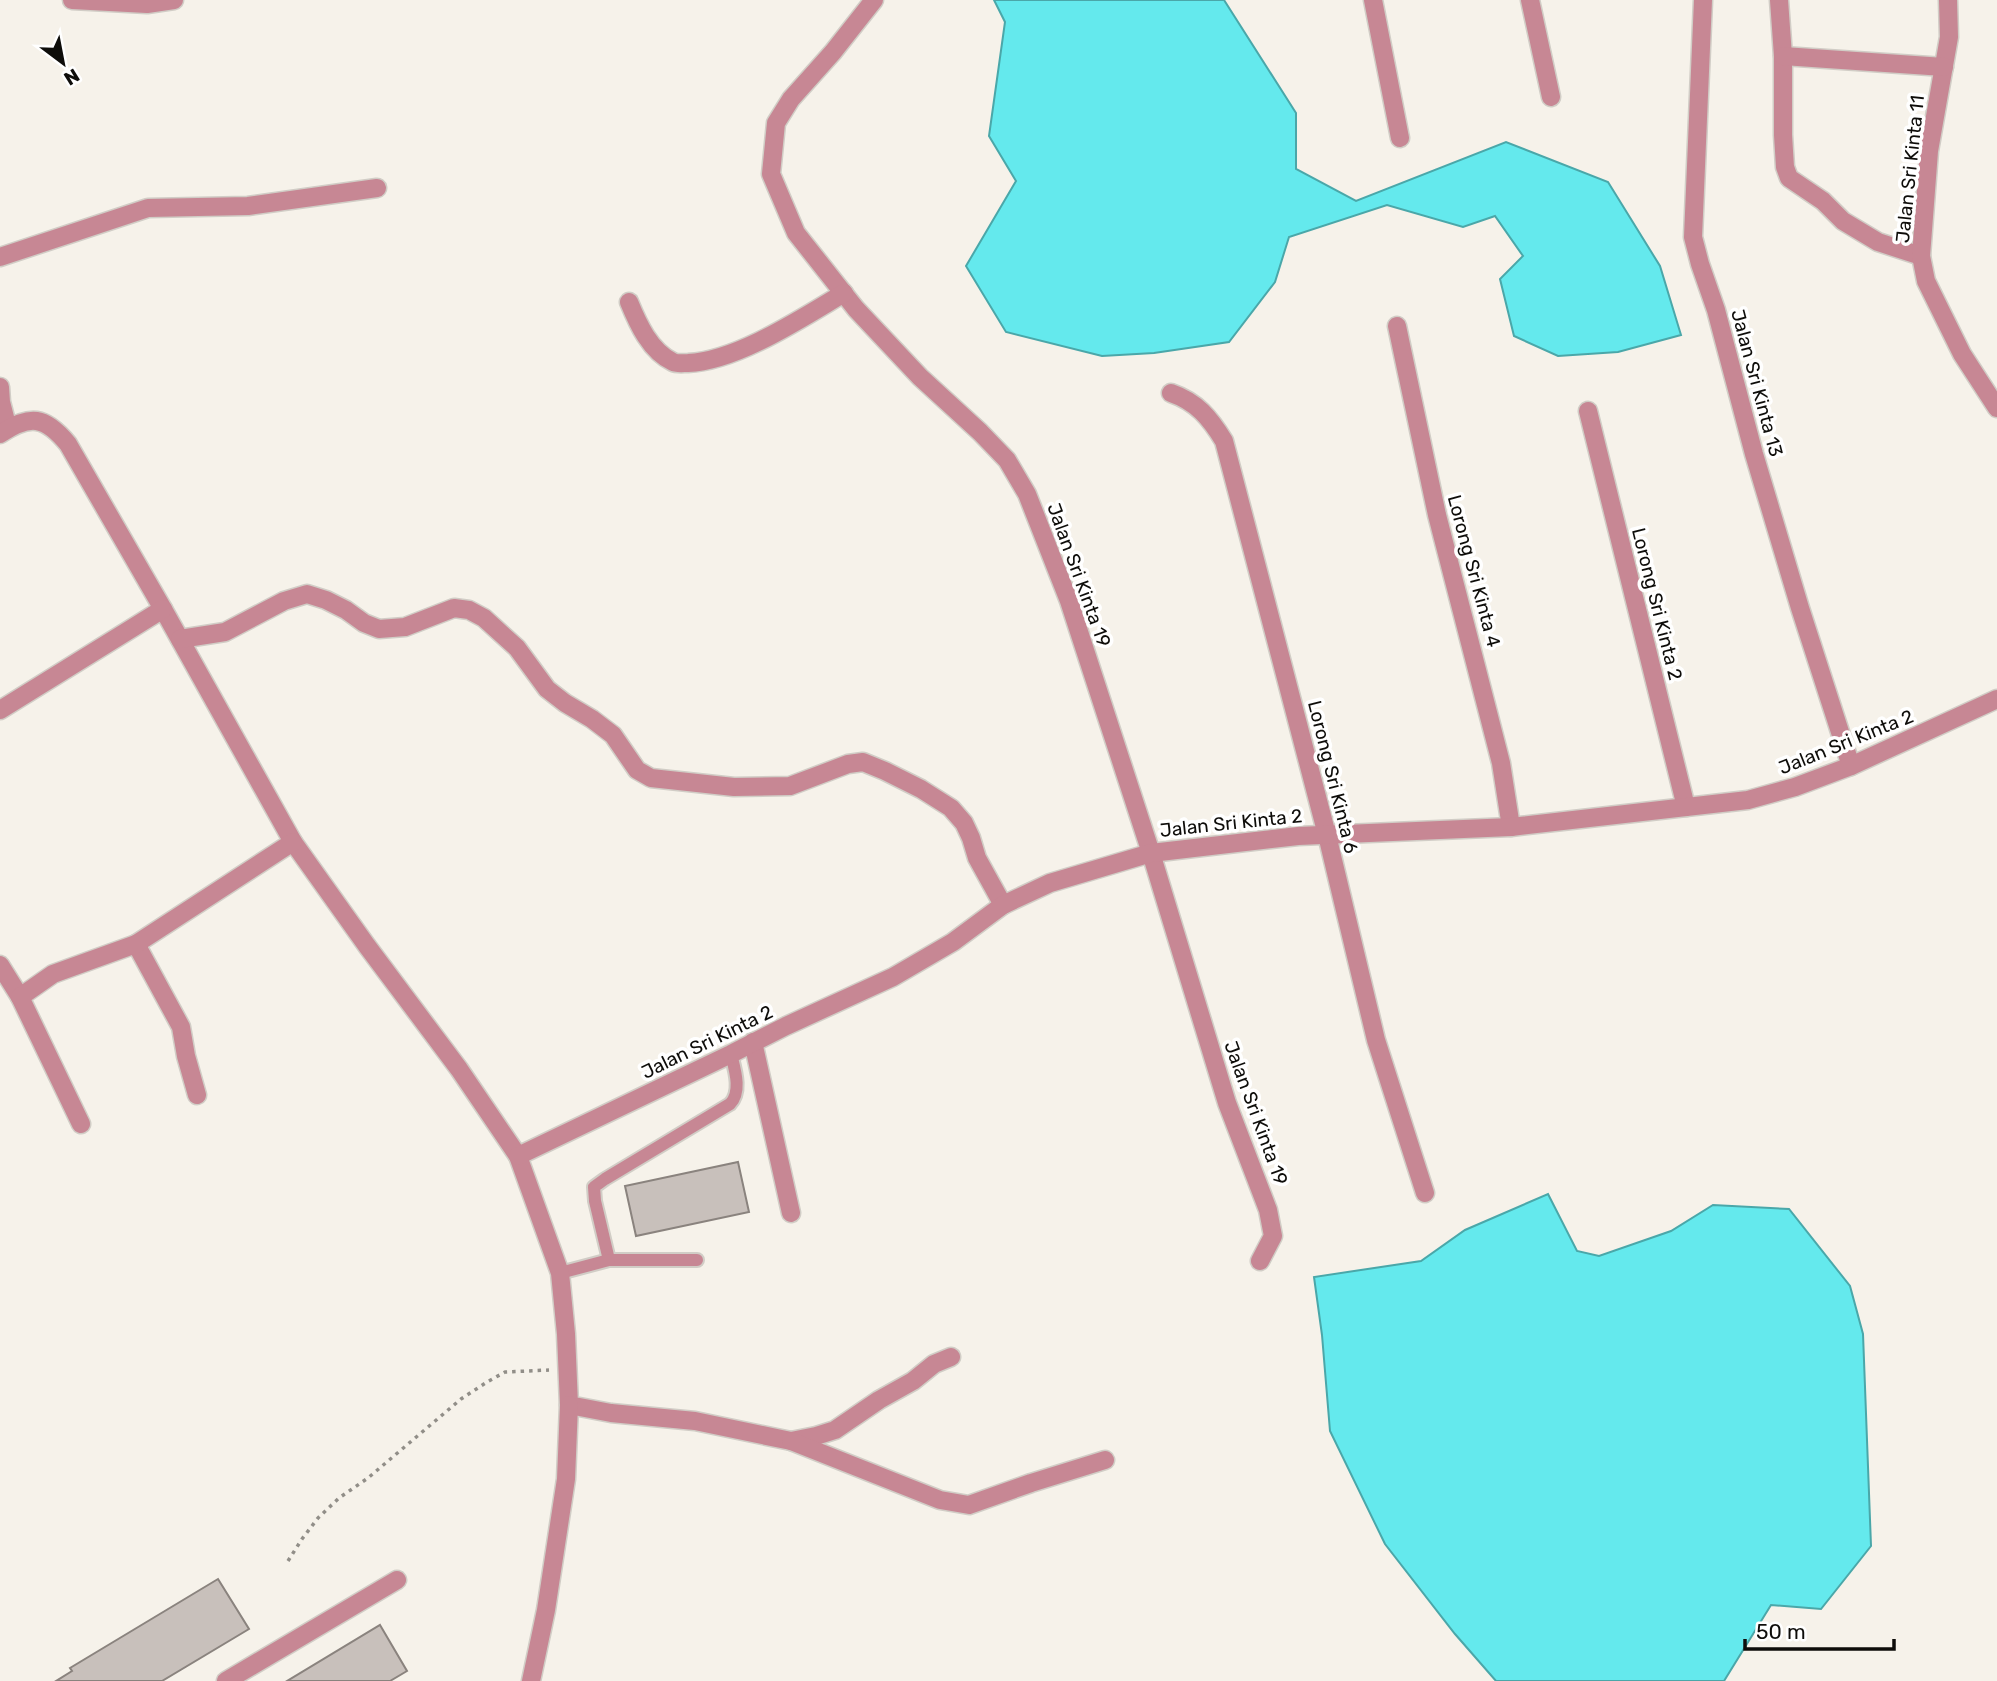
<svg xmlns="http://www.w3.org/2000/svg" width="1997" height="1681" font-family="Rubik,sans-serif">
<style>
.water{fill:#64e9ed;stroke:#4aa7a9;stroke-width:2}
.building{fill:#c8c0bb;stroke:#8a837e;stroke-width:2}
.lines{fill:none;stroke-linecap:round;stroke-linejoin:round}
.lane-casing{stroke:#d1cdc6;stroke-width:16}
.street-casing{stroke:#d1cdc6;stroke-width:21}
.path{stroke:#918e88;stroke-width:3.5;stroke-dasharray:3.5 5;stroke-linecap:butt}
.lane{stroke:#c78794;stroke-width:12}
.street{stroke:#c78794;stroke-width:18}
.labels{text-anchor:middle;dominant-baseline:central;stroke-width:7;stroke-linejoin:round;paint-order:stroke}
.street-label{font-size:19px;fill:#0e0d0a;stroke:#fff}
</style>
<rect width="100%" height="100%" fill="#f6f2ea"/>
<g class="water">
<polygon points="994,0 1224,0 1296,113 1296,169 1356,201 1506,142 1608,182 1660,266 1681,335 1618,352 1558,356 1514,336 1500,279 1523,256 1495,216 1463,227 1387,205 1289,237 1275,282 1229,342 1154,353 1102,356 1006,332 966,266 1016,181 989,136 1005,22"/>
<polygon points="1548,1194 1577,1251 1599,1256 1671,1231 1713,1205 1789,1209 1850,1286 1863,1334 1871,1546 1821,1609 1771,1605 1724,1681 1496,1681 1455,1634 1385,1544 1330,1431 1322,1335 1314,1277 1421,1261 1465,1230"/>
</g>
<g class="building">
<polygon points="738,1162 749,1212 636,1236 625,1186"/>
<polygon points="218,1579 249,1629 162,1681 56,1681 72,1671 70,1668"/>
<polygon points="380,1625 407,1671 390,1681 287,1681"/>
</g>
<g class="lines">
<g class="lane-casing">
<g id="lane">
<path d="M697,1260h-88l-14,-59 -1,-14 11,-8 125,-75c12,-12 5,-34 1,-50"/>
<polyline points="560,1273 609,1260"/>
</g>
</g>
<g class="street-casing">
<g id="street">
<polyline points="72,0 147,4 174,0"/>
<polyline points="874,0 833,52 791,99 776,123 771,174 796,233 856,309 920,377 980,432 1007,460 1027,494 1069,601 1151,853 1227,1103 1268,1210 1273,1236 1260,1261"/>
<polyline points="1373,0 1400,138"/>
<polyline points="1530,0 1551,97"/>
<polyline points="1703,0 1693,237 1700,264 1716,310 1754,454 1800,608 1851,766"/>
<polyline points="1779,0 1783,56 1783,135 1785,167 1789,178 1823,201 1843,221 1878,242 1921,256"/>
<polyline points="1948,0 1949,37 1929,151 1921,256 1926,281 1962,354 1997,408"/>
<polyline points="1783,56 1944,67"/>
<polyline points="0,257 148,208 248,206 377,188"/>
<path d="M629,302c9,22 21,49 44,60 4,2 10,1 15,1 49,-2 114,-45 156,-70"/>
<polyline points="1397,326 1437,515 1501,763 1511,827"/>
<polyline points="0,387 1,402 8,429"/>
<path d="M1171,393c26,9 39,25 53,48l103,394 49,205 49,153"/>
<polyline points="1588,411 1686,807"/>
<path d="M0,434c30,-20 45,-18 68,10l95,165 130,233 74,104 92,123 59,87 42,117 6,61 3,71 42,8 84,8 96,20 25,-5 19,-6 44,-30 34,-19 21,-17 17,-7"/>
<polyline points="180,639 225,632 284,601 307,594 326,600 346,610 364,623 379,629 405,627 454,608 469,610 484,618 517,648 547,689 565,703 592,719 613,735 637,770 651,778 734,787 790,786 848,764 863,762 885,771 921,789 951,808 964,823 971,838 977,858 1003,905"/>
<polyline points="0,710 163,609"/>
<polyline points="136,944 181,1027 186,1056 197,1095"/>
<polyline points="0,965 20,997"/>
<polyline points="753,1042 791,1213"/>
<polyline points="81,1124 20,997 53,974 136,944 293,842"/>
<polyline points="518,1156 731,1054 786,1026 893,977 953,942 1003,905 1050,883 1151,853 1298,836 1511,827 1748,800 1795,787 1851,766 1997,699"/>
<polyline points="791,1441 940,1500 969,1505 1031,1483 1105,1460"/>
<polyline points="226,1681 397,1580"/>
<polyline points="531,1681 546,1610 566,1479 569,1405"/>
</g>
</g>
<polyline class="path" points="288,1561 302,1539 318,1518 339,1498 368,1478 461,1399 487,1382 505,1372 549,1370"/>
<use href="#lane" class="lane"/>
<use href="#street" class="street"/>
</g>
<g class="labels">
<g class="street-label">
<text transform="translate(1910 169) rotate(-84)">Jalan Sri Kinta 11</text>
<text transform="translate(1757 383) rotate(75)">Jalan Sri Kinta 13</text>
<text transform="translate(1474 571) rotate(75)">Lorong Sri Kinta 4</text>
<text transform="translate(1079 575) rotate(70)">Jalan Sri Kinta 19</text>
<text transform="translate(1657 604) rotate(76)">Lorong Sri Kinta 2</text>
<text transform="translate(1846 742) rotate(-22)">Jalan Sri Kinta 2</text>
<text transform="translate(1333 777) rotate(76)">Lorong Sri Kinta 6</text>
<text transform="translate(1231 823) rotate(-6)">Jalan Sri Kinta 2</text>
<text transform="translate(707 1042) rotate(-26)">Jalan Sri Kinta 2</text>
<text transform="translate(1256 1113) rotate(70)">Jalan Sri Kinta 19</text>
</g>
</g>
<g transform="translate(63 63) rotate(148)" stroke="#ffffff" stroke-width="5" paint-order="stroke">
<path d="M0-5L12 26L0 18L-12 26Z" fill="#0e0d0a"/>
<text y="-10" font-size="19" font-weight="bold" text-anchor="middle" fill="#0e0d0a">N</text>
</g>
<path d="M1745 1639v10h149v-10" fill="none" stroke="#0e0d0a" stroke-width="3.5"/>
<text x="1756" y="1639" font-size="21" fill="#0e0d0a" stroke="#ffffff" stroke-width="5" paint-order="stroke">50 m</text>
</svg>
